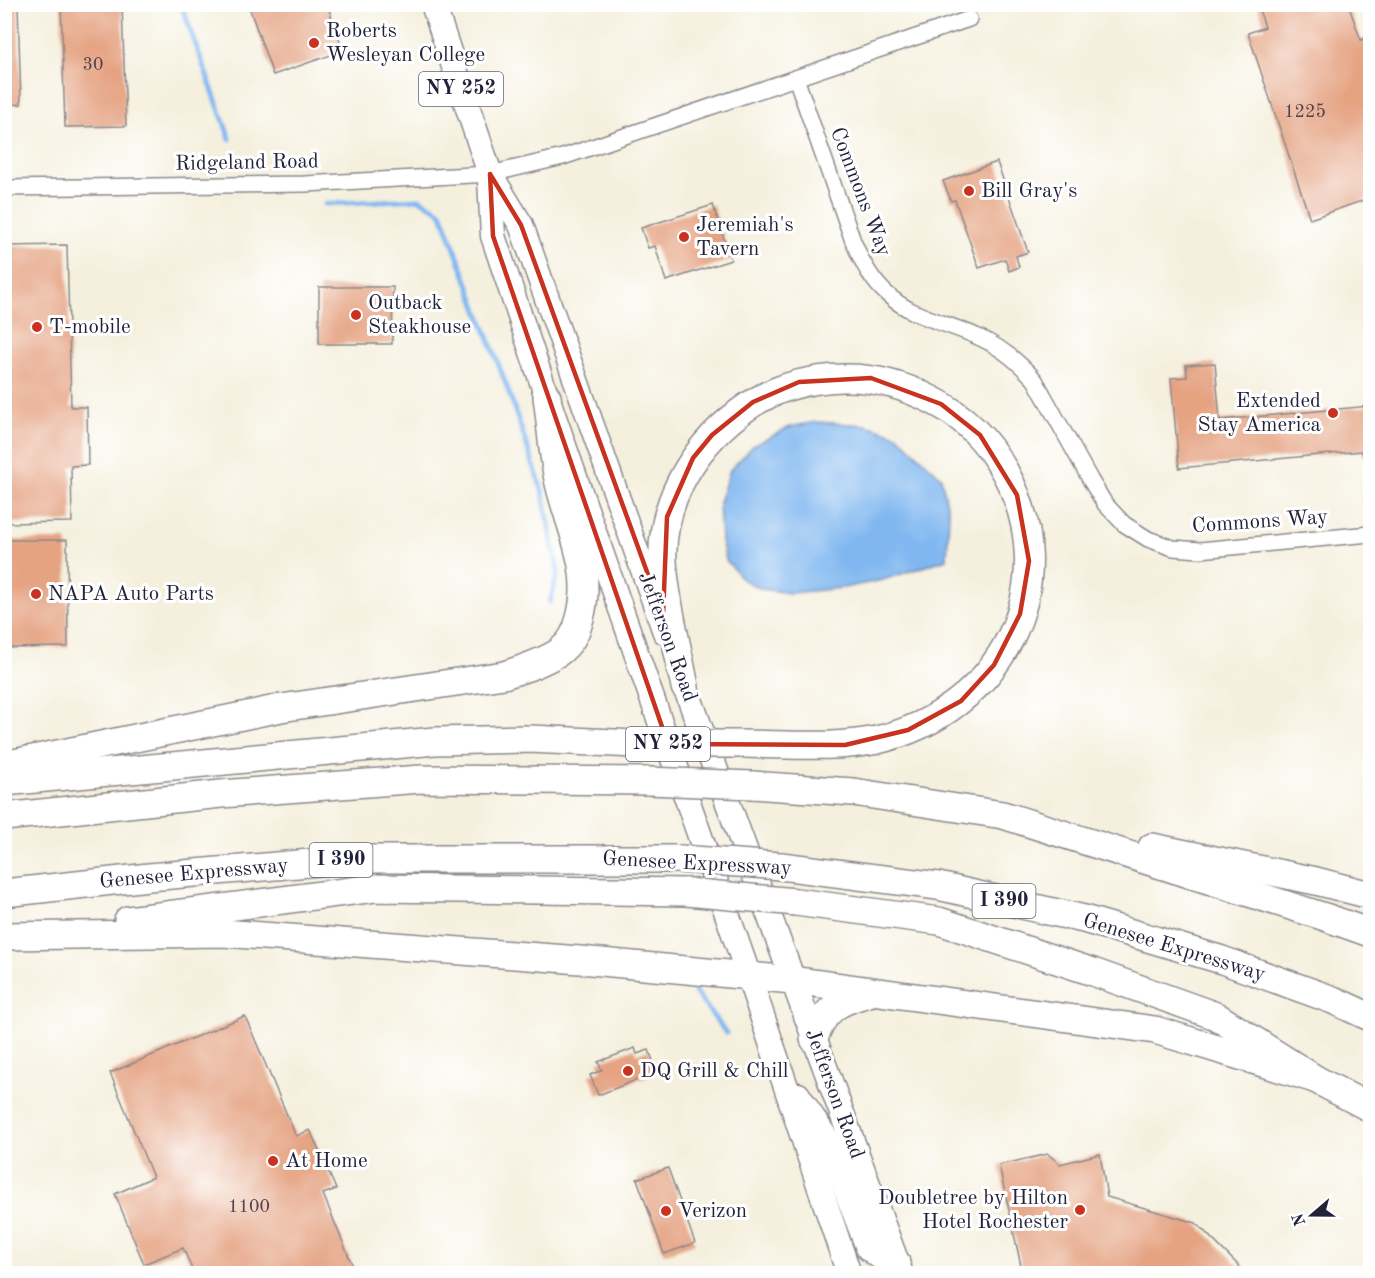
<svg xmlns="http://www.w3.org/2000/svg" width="1375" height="1278" font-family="'Old Standard TT',serif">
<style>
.water{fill:#80b7f0;stroke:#516c96;stroke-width:1.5}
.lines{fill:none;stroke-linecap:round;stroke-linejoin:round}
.stream{stroke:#80b7f0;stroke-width:5}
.building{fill:#e5a382}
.minor-casing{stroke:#8c898c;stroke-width:18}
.primary-casing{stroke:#8c898c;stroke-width:27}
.motorway-casing{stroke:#8c898c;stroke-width:30}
.minor{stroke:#fff;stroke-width:15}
.primary{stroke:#fff;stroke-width:24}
.motorway{stroke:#fff;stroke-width:27}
.motorway-bridge-casing{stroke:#8c898c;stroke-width:30;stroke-linecap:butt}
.motorway-bridge{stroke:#fff;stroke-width:27}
.marked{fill:none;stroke:#c8321e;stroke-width:4.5;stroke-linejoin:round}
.poi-dot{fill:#c8321e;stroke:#fff;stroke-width:2}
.labels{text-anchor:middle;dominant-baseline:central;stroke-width:6;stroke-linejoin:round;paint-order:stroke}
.number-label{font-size:18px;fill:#53424d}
.shield{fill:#fff;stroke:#646476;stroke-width:1.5}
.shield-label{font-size:20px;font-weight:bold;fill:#22223b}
.poi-label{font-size:21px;fill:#22223b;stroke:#fff;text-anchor:start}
.street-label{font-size:21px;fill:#22223b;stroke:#fff}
</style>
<rect width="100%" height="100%" fill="#fff"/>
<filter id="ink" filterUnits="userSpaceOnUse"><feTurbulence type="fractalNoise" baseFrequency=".0167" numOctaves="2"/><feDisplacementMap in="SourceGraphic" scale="12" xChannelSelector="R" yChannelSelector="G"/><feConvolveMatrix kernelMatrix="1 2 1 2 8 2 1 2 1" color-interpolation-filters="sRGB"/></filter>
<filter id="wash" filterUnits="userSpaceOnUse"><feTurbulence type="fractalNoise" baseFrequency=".008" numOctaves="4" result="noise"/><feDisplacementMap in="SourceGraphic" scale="24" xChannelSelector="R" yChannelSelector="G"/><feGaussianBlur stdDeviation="1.35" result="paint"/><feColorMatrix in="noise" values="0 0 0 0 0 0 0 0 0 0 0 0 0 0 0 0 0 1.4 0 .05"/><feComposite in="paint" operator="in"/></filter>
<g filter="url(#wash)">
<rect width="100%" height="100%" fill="#f5f0de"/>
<polygon class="water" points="816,422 866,425 897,435 941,477 949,514 947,559 883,580 843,588 789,593 762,589 743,580 726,560 721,541 719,502 730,470 754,445 790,427"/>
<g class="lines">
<g class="stream">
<polyline points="181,4 230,139"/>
<polyline points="325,204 419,199 441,212 507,387 543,493 558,572 550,602"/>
<polyline points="695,992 726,1033"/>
</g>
</g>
<g id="blocks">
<g class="building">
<polygon points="4,4 18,4 21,104 4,105"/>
<polygon points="61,4 122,4 126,126 65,127"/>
<polygon points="248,4 327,4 340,41 331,55 273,75"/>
<polygon points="1257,4 1348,4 1361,40 1370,37 1370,198 1310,219 1248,33 1265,27"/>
<polygon points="997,162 1028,252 1016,256 1019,267 1009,271 1005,259 979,268 955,200 951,201 943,181"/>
<polygon points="713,205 731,260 666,281 655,246 648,248 641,228"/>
<polygon points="67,245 71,407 87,407 88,465 71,466 72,522 4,523 4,246"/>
<polygon points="319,287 393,287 392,344 319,344"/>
<polygon points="1215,363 1220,420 1370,406 1370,455 1363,456 1362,451 1179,468 1171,378 1187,377 1186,365"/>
<polygon points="4,540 67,540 68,647 4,648"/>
<polygon points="245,1016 296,1136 310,1130 336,1189 323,1194 356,1274 194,1274 183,1248 144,1264 115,1194 153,1177 110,1073"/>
<polygon points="635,1048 637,1054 649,1050 657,1072 598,1095 590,1075 602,1070 598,1062"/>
<polygon points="1048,1154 1060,1164 1100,1154 1107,1197 1196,1223 1247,1274 999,1274 998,1271 1021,1266 999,1165"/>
<polygon points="668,1168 695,1243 664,1254 637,1179"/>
</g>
</g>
</g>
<g filter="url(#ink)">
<use href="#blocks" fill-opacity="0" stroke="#8c898c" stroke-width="1.5"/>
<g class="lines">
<g class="minor-casing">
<g id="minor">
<path d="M796,78l57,163c9,21 18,39 35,54 24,22 59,28 88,41 24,10 42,25 59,44l56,101 14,23 19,20 24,15 25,9 27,2 170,-16"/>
<polyline points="4,188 305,184 490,174 563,157 969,19"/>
</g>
</g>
<g class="primary-casing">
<g id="primary">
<polyline points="433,4 490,174 521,225 665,632"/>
<polyline points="490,179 493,236 547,397 749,977 849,1274"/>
<polyline points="679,670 901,1274"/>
<polyline points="798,1095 826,1138 868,1248 881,1258 897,1261"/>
</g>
</g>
<g class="motorway-casing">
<g id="motorway">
<path d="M685,687c-7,-38 -17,-76 -21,-114 -8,-64 26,-123 76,-161 30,-23 64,-33 102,-34 32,-1 61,7 90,22 32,16 56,41 73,72 62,113 -5,240 -128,268 -44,9 -92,4 -137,4"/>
<path d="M4,765l277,-57 223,-33c18,-6 38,-12 55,-23 11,-8 18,-21 21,-34 14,-50 -12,-92 -22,-139 -6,-27 -7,-55 -11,-82"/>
<polyline points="4,782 435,741 530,739 635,744"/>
<polyline points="752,785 853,792 1003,815 1325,917 1370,933"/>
<polyline points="4,817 221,794 421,779 648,781"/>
<polyline points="1152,847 1316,881 1370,895"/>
<polyline points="781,866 938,886 1084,919 1222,960 1333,1000 1370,1017"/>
<polyline points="4,893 149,877 355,859 679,859"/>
<polyline points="796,902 939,921 1093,972 1216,1016 1315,1079 1370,1108"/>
<polyline points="128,920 375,888 686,892"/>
<polyline points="4,936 223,933 580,960 792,980 1155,1030 1315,1079"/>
<path d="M814,1039c10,-31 25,-38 55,-46"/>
</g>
</g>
<use href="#minor" class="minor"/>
<use href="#primary" class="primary"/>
<use href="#motorway" class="motorway"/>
<g class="motorway-bridge-casing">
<g id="motorway-bridge">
<polyline points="635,744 740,744"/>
<polyline points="648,781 752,785"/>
<polyline points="679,859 781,866"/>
<polyline points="686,892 796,902"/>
</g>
</g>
<use href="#motorway-bridge" class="motorway-bridge"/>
</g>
</g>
<path class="marked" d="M490,174l31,51 142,391 4,-99 26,-59 19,-23 41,-33 46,-20 72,-4 70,26 39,31 37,60 12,66 -9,53 -26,51 -33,36 -53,29 -63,15 -177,-1 -175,-508z"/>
<g class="poi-dot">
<circle cx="314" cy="43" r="6"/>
<circle cx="969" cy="191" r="6"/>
<circle cx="684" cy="237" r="6"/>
<circle cx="356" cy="315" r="6"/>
<circle cx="37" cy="327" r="6"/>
<circle cx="1333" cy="413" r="6"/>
<circle cx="36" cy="594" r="6"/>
<circle cx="628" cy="1071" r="6"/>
<circle cx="273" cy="1161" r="6"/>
<circle cx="1080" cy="1210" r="6"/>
<circle cx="666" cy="1211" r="6"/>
</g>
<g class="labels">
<g class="number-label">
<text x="93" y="65">30</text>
<text x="1305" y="112">1225</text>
<text x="249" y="1207">1100</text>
</g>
<g class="shield">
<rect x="419" y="72" width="84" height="34" rx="4.5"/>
<rect x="626" y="727" width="84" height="34" rx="4.5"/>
<rect x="309.5" y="843" width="63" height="34" rx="4.5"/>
<rect x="972.5" y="884" width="63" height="34" rx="4.5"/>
</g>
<g class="shield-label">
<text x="461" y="89">NY 252</text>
<text x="668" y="744">NY 252</text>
<text x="341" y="860">I 390</text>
<text x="1004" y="901">I 390</text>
</g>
<g class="poi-label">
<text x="326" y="31">Roberts<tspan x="326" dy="24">Wesleyan College</tspan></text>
<text x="981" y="191">Bill Gray's</text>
<text x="696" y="225">Jeremiah's<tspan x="696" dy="24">Tavern</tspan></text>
<text x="368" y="303">Outback<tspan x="368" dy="24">Steakhouse</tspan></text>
<text x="49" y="327">T-mobile</text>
<text x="1321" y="401" text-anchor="end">Extended<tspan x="1321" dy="24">Stay America</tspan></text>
<text x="48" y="594">NAPA Auto Parts</text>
<text x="640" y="1071">DQ Grill &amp; Chill</text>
<text x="285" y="1161">At Home</text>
<text x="1068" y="1198" text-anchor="end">Doubletree by Hilton<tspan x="1068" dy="24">Hotel Rochester</tspan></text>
<text x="678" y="1211">Verizon</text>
</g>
<g class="street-label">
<text transform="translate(247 163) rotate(-1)">Ridgeland Road</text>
<text transform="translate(860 192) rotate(69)">Commons Way</text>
<text transform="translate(1260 522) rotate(-4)">Commons Way</text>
<text transform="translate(667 637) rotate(70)">Jefferson Road</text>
<text transform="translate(697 864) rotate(3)">Genesee Expressway</text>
<text transform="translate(194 874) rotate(-5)">Genesee Expressway</text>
<text transform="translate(1174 948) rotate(17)">Genesee Expressway</text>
<text transform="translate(834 1094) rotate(70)">Jefferson Road</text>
</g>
</g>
<rect width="1375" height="1278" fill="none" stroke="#fff" stroke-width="24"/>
<g transform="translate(1312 1215) rotate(250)" stroke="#ffffff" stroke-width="4.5" paint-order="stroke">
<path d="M0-4.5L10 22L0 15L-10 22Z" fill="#22223b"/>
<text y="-9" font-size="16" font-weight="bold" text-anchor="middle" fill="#22223b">N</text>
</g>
</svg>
